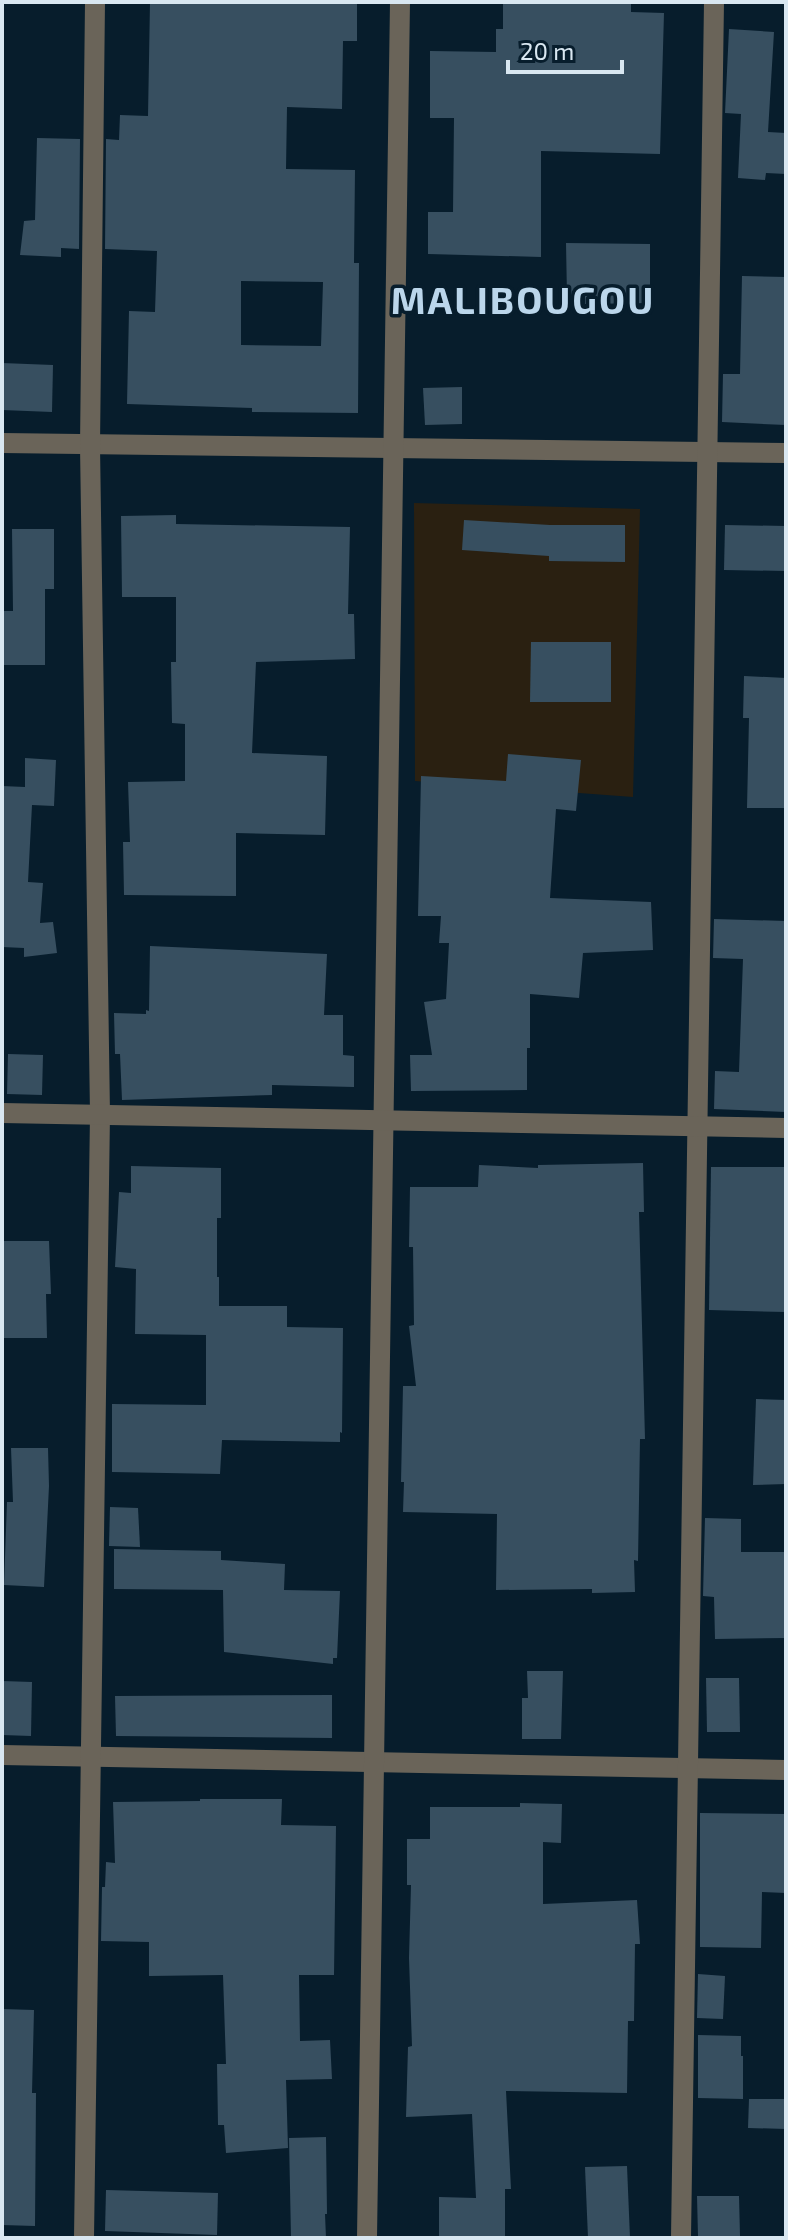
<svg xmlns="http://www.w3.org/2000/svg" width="788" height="2240" font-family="'Exo 2',sans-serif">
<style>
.education{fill:#2a2011}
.building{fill:#374f60;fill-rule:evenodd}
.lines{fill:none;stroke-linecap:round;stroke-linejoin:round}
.minor{stroke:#6a6459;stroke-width:20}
.tertiary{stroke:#6a6459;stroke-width:20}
.labels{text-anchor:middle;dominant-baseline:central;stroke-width:7;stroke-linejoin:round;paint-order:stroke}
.district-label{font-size:38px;font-weight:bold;letter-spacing:2px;fill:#bbd6eb;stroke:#071d2c}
</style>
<rect width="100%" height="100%" fill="#071d2c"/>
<polygon class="education" points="414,503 640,509 633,797 415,781"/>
<g class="building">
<path d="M150,2h207v39h-14l-1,68 -55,-2 -1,62 69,1 -1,93h5l-1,150 -106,-1v-4l-125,-4 2,-93 26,1 2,-61 -52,-2 1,-110 13,1 1,-25 28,1zM241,281l82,1 -2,64 -80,-1z"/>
<polygon points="503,2 631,2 631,12 664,13 660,154 541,151 541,257 428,254 428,212 453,212 454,118 430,118 430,51 496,52 496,29 503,29"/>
<polygon points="729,29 774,32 768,132 786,133 786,174 766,173 765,180 738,178 741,114 725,113"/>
<polygon points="37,138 80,139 79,249 61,248 61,257 20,255 24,221 35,220"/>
<polygon points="566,243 650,244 650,303 585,304 585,296 567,297"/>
<polygon points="742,276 786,277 786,425 722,422 723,374 740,374"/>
<polygon points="2,363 53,365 52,412 2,410"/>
<polygon points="462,387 462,424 425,425 423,388"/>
<polygon points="176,515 176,524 350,527 348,614 354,614 355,659 256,662 252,753 327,756 325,835 236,833 236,896 124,895 123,842 130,842 128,782 185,781 185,724 172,723 171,662 176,662 176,597 122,597 121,516"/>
<polygon points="464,520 550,525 625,525 625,562 549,561 549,556 462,550"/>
<polygon points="725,525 786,526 786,571 724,570"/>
<polygon points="12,529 54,529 54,589 45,589 45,665 2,665 2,611 13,611"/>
<polygon points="531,642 611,642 611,702 530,702"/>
<polygon points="744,676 786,678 786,808 747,808 749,718 743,718"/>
<polygon points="508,754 581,760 576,811 556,809 550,898 651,902 653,950 583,953 579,998 530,994 530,1048 527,1048 527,1090 411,1091 410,1055 432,1055 424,1002 446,999 449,943 439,943 441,916 418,916 421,776 506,781"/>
<polygon points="25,758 56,760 54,806 32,805 28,882 43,883 40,923 53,922 57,953 24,957 24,948 2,947 2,786 25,787"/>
<polygon points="714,919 786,921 786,1112 714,1109 715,1071 739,1072 743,959 713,958"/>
<polygon points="150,946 327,954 324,1015 343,1015 343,1055 354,1056 354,1087 272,1085 272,1095 122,1100 120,1054 115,1054 114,1013 146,1014 146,1010 149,1011"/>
<polygon points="8,1054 43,1055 42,1095 7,1094"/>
<polygon points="643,1163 644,1212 639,1212 645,1439 640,1439 638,1561 634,1560 635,1592 592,1593 592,1589 496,1590 497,1514 403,1512 404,1482 401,1482 403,1386 416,1386 409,1326 414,1325 413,1247 409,1247 410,1187 478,1187 479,1165 538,1168 538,1165"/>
<polygon points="131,1166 221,1168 221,1218 217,1218 217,1277 219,1277 219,1306 287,1306 287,1327 343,1328 342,1433 340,1432 340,1442 222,1440 220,1474 112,1472 112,1404 206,1405 206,1335 135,1334 136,1269 115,1267 119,1192 131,1193"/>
<polygon points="711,1167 786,1167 786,1312 709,1310"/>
<polygon points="2,1241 49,1241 51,1294 46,1294 47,1338 2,1338"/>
<polygon points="756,1399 786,1400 786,1484 753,1485"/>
<polygon points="11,1448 48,1448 49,1486 44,1587 4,1585 7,1502 13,1502"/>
<polygon points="110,1507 138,1508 140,1547 109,1546"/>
<polygon points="705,1518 741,1519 741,1552 786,1552 786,1638 715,1639 714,1597 703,1596"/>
<polygon points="114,1549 221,1551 221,1560 285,1564 284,1590 340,1591 337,1658 333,1658 333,1664 224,1652 223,1590 114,1589"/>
<polygon points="527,1671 563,1671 561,1739 522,1739 522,1698 528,1698"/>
<polygon points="706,1678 739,1678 740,1732 707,1732"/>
<polygon points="2,1681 32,1682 31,1736 2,1735"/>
<polygon points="332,1695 332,1738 116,1736 115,1696"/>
<polygon points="200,1799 282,1799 281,1825 336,1826 334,1975 299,1975 300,2041 330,2040 332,2079 286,2080 288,2148 226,2153 224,2125 218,2125 217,2064 226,2064 223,1975 149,1976 149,1942 101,1941 102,1887 105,1887 106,1862 115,1863 113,1802 200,1801"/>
<polygon points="520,1803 562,1804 561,1843 543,1842 543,1904 637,1900 640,1944 635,1944 634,2021 628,2021 627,2093 506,2091 511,2189 505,2189 505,2238 439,2236 439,2197 476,2198 472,2114 406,2117 408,2047 412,2046 409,1958 411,1885 407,1885 407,1839 430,1839 430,1807 520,1807"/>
<polygon points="700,1813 786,1814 786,1893 762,1892 761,1948 700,1947"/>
<polygon points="698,1974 725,1976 723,2019 697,2018"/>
<polygon points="2,2009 34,2010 32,2093 36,2093 35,2226 2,2225"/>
<polygon points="698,2035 741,2036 741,2056 743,2056 743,2099 698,2098"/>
<polygon points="749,2099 786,2099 786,2129 748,2128"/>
<polygon points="326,2137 327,2214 325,2214 326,2238 291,2238 289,2138"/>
<polygon points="627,2166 630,2238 588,2238 585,2167"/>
<polygon points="106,2190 218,2193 217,2235 105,2231"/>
<polygon points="697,2196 739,2196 740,2236 698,2236"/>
</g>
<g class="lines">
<g class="minor">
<polyline points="2,443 786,453"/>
<polyline points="2,1755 786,1770"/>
<polyline points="84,2238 100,1114 90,446 95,2"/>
<polyline points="367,2238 400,2"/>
<polyline points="681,2238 714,2"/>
</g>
<polyline class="tertiary" points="2,1113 786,1128"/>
</g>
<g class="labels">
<g class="district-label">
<text x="523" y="299">MALIBOUGOU</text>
</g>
</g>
<rect width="788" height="2240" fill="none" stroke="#d9e7f1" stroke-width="8"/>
<path d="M508 60v12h114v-12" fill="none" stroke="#d9e7f1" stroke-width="4"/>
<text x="520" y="60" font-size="24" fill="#d9e7f1" stroke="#071d2c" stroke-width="6" paint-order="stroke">20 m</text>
</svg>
